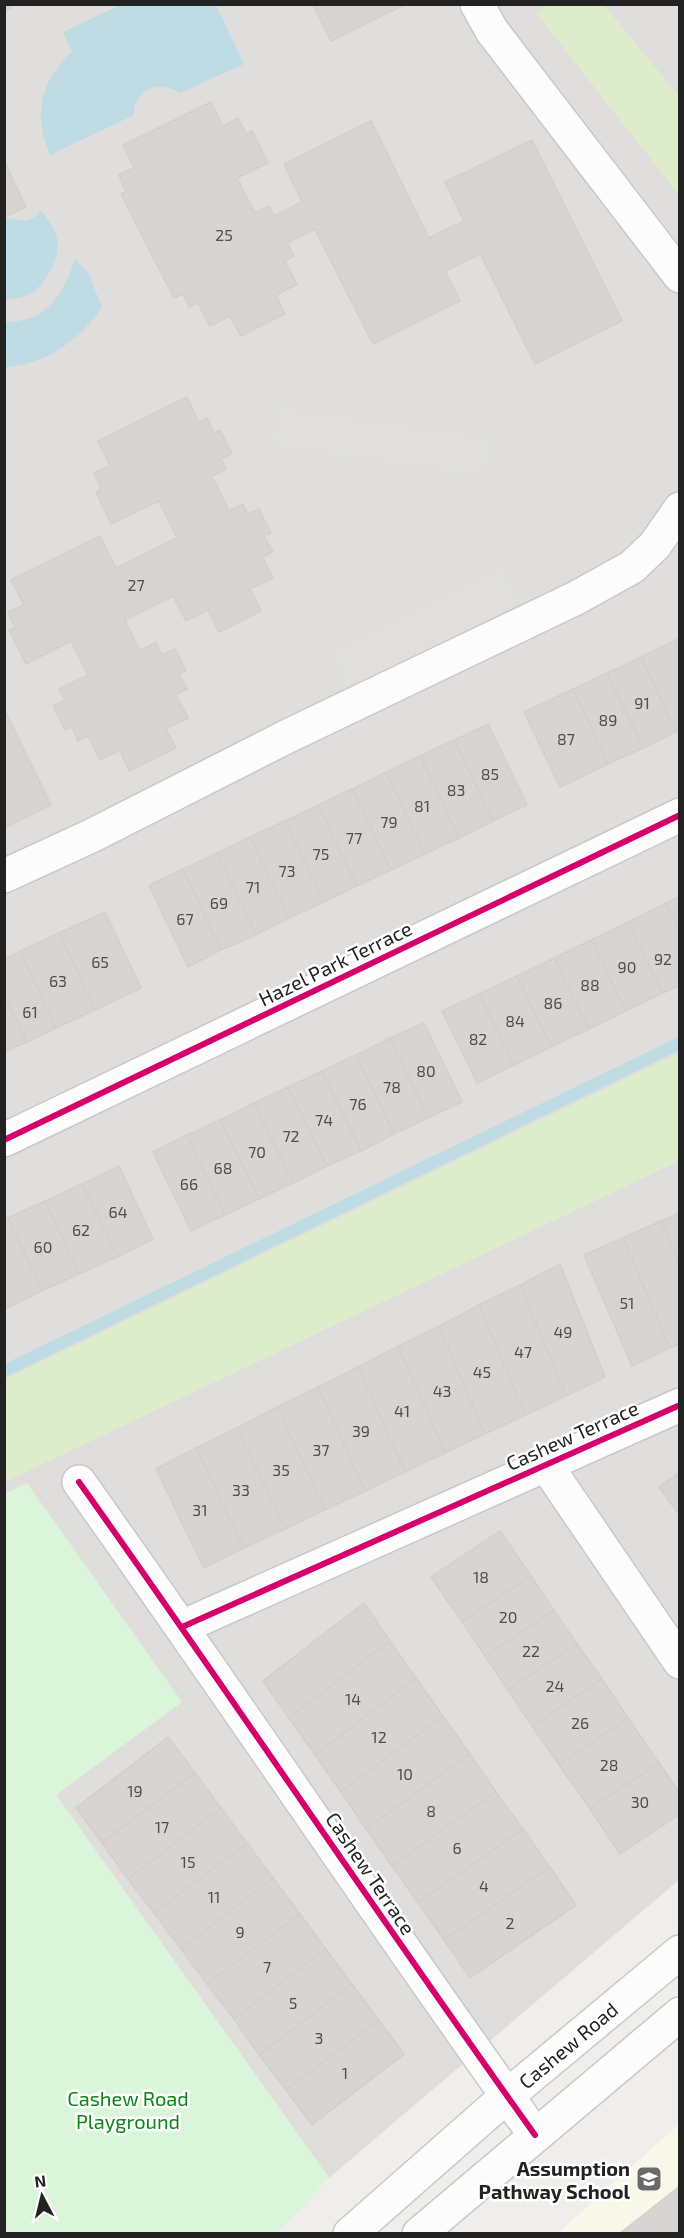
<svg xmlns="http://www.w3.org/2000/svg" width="684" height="2238" font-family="'Exo 2',sans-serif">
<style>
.residential{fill:#dfdedc}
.education{fill:#f8f7e8}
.grass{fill:#ddeccb}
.park{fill:#daf5da}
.parking{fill:#e0dfde}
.water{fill:#bfdbe3}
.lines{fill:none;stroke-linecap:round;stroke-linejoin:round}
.stream{stroke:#bfdbe3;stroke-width:12}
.building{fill:#d7d4d2;stroke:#d3d0cc;stroke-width:1.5}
.minor-casing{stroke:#c9c8c7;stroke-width:36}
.minor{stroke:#fdfcfc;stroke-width:33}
.cycleway-casing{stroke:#fff;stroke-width:10}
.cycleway{stroke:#d6006c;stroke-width:6}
.labels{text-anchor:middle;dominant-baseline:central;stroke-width:5;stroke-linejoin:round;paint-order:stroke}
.number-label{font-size:16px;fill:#4f4e4e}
.street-label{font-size:20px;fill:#222;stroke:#fff}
.park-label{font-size:20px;fill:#0c8416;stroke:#fff}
.poi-label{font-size:20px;font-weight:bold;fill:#222;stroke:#fff;text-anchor:end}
</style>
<rect width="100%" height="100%" fill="#f0eeeb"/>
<polygon class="residential" points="4,5 679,5 679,1880 329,2178 56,1795 27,1483 5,1494"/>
<polygon class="education" points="679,2124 679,2233 558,2233"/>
<g class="grass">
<polygon points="547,5 604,5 679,96 679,195 536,13"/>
<polygon points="679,1053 679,1161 5,1482 5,1379"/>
</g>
<polygon class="park" points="27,1483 182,1702 56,1795 329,2178 277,2233 5,2233 4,1494"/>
<g class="parking">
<polygon points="278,407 489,438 484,476 273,445"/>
<polygon points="501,568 519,604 350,689 332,653"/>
</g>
<g class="water">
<path d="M123,4l93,1 28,59 -64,29c-20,-13 -47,-4 -46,22l-84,40c-17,-40 -10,-74 22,-103l-9,-20z"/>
<path d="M41,210c7,10 16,20 17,33 0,19 -14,44 -30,52 -7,3 -17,4 -23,4v-80c16,-3 22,9 36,-9z"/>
<path d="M75,259l13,14 14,34c-21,32 -58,59 -97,60v-45c42,0 58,-27 70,-63z"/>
</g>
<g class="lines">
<polyline class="stream" points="4,1371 680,1043"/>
</g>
<g class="building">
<polygon points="4,4 9,4 11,8 4,12"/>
<polygon points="313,4 406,4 331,41"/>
<polygon points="211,102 223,126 238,118 246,134 252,131 268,163 237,178 255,213 269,206 274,216 302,202 284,164 371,121 429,238 464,221 445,182 532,140 622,321 535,364 480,254 445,271 460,301 373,344 315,229 287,243 294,256 285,261 297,284 276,295 285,314 241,336 230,316 210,326 198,303 189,307 183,294 174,298 121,194 126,192 119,175 134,168 123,145"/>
<polygon points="4,161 26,207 4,217"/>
<polygon points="187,397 199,422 207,418 214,433 220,430 232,454 221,459 226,469 212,476 229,511 243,504 248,514 259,509 271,533 264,536 273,552 263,557 273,578 250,589 261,611 219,632 208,610 186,621 173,596 125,620 140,651 156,642 162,655 175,649 186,671 179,674 187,689 176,695 188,718 166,729 176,748 129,771 120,750 100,760 88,736 78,741 72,727 65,730 53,706 65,701 59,689 88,675 71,641 26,664 9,630 15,628 8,612 24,605 11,580 100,536 116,568 177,538 159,501 111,524 96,492 101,489 94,473 110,465 98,441"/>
<polygon points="680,638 680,651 674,641"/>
<polygon points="674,641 680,651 680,731 676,732 641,657"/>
<polygon points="641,657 676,732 643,748 607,673"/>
<polygon points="607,673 643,748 608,764 573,689"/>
<polygon points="573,689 608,764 560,787 524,712"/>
<polygon points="4,709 51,805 4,828"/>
<polygon points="488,724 527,805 493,821 454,740"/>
<polygon points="454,740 493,821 459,838 420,756"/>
<polygon points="420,756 459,838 425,854 386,772"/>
<polygon points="386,772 425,854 391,870 352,789"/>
<polygon points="352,789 391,870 357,886 318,805"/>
<polygon points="318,805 357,886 324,902 285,821"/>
<polygon points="285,821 324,902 289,918 250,837"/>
<polygon points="250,837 289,918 256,935 217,853"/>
<polygon points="217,853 256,935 221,950 183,869"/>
<polygon points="183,869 221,950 188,967 149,885"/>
<polygon points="680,897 680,931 666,903"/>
<polygon points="666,903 680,931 680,985 663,993 628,922"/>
<polygon points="105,912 141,988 95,1010 59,933"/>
<polygon points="628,922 663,993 626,1011 591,940"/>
<polygon points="59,933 95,1010 56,1028 20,951"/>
<polygon points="591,940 626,1011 589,1029 554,958"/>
<polygon points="20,951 56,1028 27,1042 4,994 4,959"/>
<polygon points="554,958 589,1029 551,1047 517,976"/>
<polygon points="517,976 551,1047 514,1065 479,994"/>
<polygon points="4,994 27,1042 4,1052"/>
<polygon points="479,994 514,1065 477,1083 442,1011"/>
<polygon points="424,1023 462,1102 428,1118 390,1038"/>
<polygon points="390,1038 428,1118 394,1134 356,1055"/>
<polygon points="356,1055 394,1134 361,1151 322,1071"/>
<polygon points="322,1071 361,1151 327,1166 288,1087"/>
<polygon points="288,1087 327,1166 293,1183 254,1103"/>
<polygon points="254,1103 293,1183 259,1199 220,1120"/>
<polygon points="220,1120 259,1199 225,1215 187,1135"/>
<polygon points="187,1135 225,1215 191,1231 153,1152"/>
<polygon points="119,1166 153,1239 117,1257 82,1184"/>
<polygon points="82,1184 117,1257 79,1274 45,1201"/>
<polygon points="45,1201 79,1274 42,1291 8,1218"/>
<polygon points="680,1213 680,1264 661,1221"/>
<polygon points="8,1218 42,1291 5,1309 4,1220"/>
<polygon points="661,1221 680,1264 680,1344 670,1348 623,1238"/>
<polygon points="623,1238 670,1348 632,1366 584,1255"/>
<polygon points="560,1264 605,1377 566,1396 520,1285"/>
<polygon points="520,1285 566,1396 525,1415 479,1305"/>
<polygon points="479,1305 525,1415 485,1434 439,1326"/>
<polygon points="439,1326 485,1434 445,1453 398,1346"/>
<polygon points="398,1346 445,1453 405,1472 358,1367"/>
<polygon points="358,1367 405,1472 365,1491 318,1387"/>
<polygon points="318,1387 365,1491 325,1510 277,1407"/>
<polygon points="277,1407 325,1510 285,1529 237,1428"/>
<polygon points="237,1428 285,1529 244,1548 196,1448"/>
<polygon points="196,1448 244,1548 204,1568 156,1469"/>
<polygon points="680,1472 680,1516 659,1487"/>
<polygon points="500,1531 531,1576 462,1622 431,1577"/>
<polygon points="531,1576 554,1610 485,1656 462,1622"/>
<polygon points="364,1603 390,1641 289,1718 263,1681"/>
<polygon points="554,1610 577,1644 508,1690 485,1656"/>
<polygon points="390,1641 416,1678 315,1755 289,1718"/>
<polygon points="577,1644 602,1679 532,1726 508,1690"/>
<polygon points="416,1678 443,1716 341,1792 315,1755"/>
<polygon points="602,1679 628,1718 559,1765 532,1726"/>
<polygon points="443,1716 470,1754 366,1829 341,1792"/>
<polygon points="628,1718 659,1763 590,1809 559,1765"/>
<polygon points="168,1737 195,1773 102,1843 76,1808"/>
<polygon points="470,1754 496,1792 392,1866 366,1829"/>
<polygon points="659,1763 680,1793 680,1814 620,1854 590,1809"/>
<polygon points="195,1773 221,1808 128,1879 102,1843"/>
<polygon points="496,1792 523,1829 418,1903 392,1866"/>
<polygon points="221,1808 247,1843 154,1913 128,1879"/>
<polygon points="523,1829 550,1867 444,1940 418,1903"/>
<polygon points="247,1843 273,1878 181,1949 154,1913"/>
<polygon points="550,1867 576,1905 470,1978 444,1940"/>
<polygon points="273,1878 300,1914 207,1984 181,1949"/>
<polygon points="300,1914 326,1949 234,2019 207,1984"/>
<polygon points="326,1949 352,1984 259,2055 234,2019"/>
<polygon points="352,1984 379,2020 286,2090 259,2055"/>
<polygon points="379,2020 404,2054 312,2125 286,2090"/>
<polygon points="680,2186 680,2234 619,2234"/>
</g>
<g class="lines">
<g class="minor-casing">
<g id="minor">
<polyline points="477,4 492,31 680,276"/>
<polyline points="4,876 91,836 288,736 576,598 632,567 655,545 680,509"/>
<polyline points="4,1140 680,815"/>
<polyline points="546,1465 680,1662"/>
<path d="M79,1482c154,216 301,437 456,653"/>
<polyline points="182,1627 680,1405"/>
<polyline points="350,2234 507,2096 680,1952"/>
<polyline points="419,2234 680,2014"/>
</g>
</g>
<use href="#minor" class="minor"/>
<g class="cycleway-casing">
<g id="cycleway">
<polyline points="4,1140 680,815"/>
<path d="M79,1482c154,216 301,437 456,653"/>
<polyline points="182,1627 680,1405"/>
</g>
</g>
<use href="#cycleway" class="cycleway"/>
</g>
<defs>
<g id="school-square" transform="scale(1.35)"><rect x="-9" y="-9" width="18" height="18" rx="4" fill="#6a6968" stroke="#fff"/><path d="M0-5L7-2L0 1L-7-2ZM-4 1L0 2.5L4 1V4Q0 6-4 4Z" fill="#fff"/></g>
</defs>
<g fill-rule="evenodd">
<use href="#school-square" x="649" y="2179"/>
</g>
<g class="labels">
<g class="number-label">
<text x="224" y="234">25</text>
<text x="136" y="584">27</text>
<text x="642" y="702">91</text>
<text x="608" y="719">89</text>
<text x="566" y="738">87</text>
<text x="490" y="773">85</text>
<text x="456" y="789">83</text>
<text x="422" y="805">81</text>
<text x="389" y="821">79</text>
<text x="354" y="837">77</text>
<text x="321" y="853">75</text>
<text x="287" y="870">73</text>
<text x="253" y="886">71</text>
<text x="219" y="902">69</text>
<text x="185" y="918">67</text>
<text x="663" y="958">92</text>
<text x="100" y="961">65</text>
<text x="627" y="966">90</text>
<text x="58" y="980">63</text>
<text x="590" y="984">88</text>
<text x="553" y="1002">86</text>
<text x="30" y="1011">61</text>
<text x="515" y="1020">84</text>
<text x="478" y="1038">82</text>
<text x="426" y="1070">80</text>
<text x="392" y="1086">78</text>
<text x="358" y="1103">76</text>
<text x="324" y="1119">74</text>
<text x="291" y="1135">72</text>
<text x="257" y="1151">70</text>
<text x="223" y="1167">68</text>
<text x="189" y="1183">66</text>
<text x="118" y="1211">64</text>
<text x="81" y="1229">62</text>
<text x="43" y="1246">60</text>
<text x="627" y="1302">51</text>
<text x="563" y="1331">49</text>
<text x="523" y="1351">47</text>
<text x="482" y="1371">45</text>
<text x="442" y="1390">43</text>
<text x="402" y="1410">41</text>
<text x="361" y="1430">39</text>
<text x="321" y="1449">37</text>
<text x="281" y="1469">35</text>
<text x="241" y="1489">33</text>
<text x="200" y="1509">31</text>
<text x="481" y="1576">18</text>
<text x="508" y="1616">20</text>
<text x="531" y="1650">22</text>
<text x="555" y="1685">24</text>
<text x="353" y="1698">14</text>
<text x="580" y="1722">26</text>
<text x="379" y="1736">12</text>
<text x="609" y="1764">28</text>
<text x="405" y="1773">10</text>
<text x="135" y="1790">19</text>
<text x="640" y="1801">30</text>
<text x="431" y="1810">8</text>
<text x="162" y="1826">17</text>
<text x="457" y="1847">6</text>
<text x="188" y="1861">15</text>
<text x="484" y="1885">4</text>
<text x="214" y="1896">11</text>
<text x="510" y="1922">2</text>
<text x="240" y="1931">9</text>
<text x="267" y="1966">7</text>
<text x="293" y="2002">5</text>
<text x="319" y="2037">3</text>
<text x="345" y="2072">1</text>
</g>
<g class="street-label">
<text transform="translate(335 963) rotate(-26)">Hazel Park Terrace</text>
<text transform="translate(572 1435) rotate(-24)">Cashew Terrace</text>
<text transform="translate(371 1873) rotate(56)">Cashew Terrace</text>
<text transform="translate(568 2045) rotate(-40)">Cashew Road</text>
</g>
<g class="park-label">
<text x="128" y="2098">Cashew Road<tspan x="128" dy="23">Playground</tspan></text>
</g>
<g class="poi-label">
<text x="630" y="2168">Assumption<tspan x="630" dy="23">Pathway School</tspan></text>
</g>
</g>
<rect width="684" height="2238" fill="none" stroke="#222222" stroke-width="12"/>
<g transform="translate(42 2196) rotate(353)" stroke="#ffffff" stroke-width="4.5" paint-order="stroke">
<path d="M0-4.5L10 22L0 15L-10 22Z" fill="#222222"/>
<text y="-9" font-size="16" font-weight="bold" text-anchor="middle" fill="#222222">N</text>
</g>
</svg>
